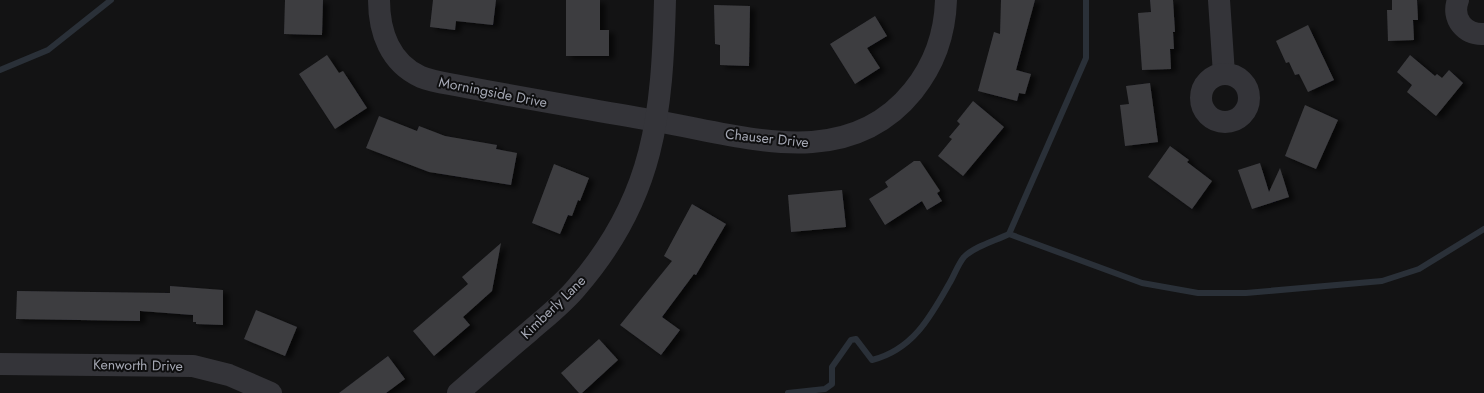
<svg xmlns="http://www.w3.org/2000/svg" width="1484" height="393" font-family="Jost,sans-serif">
<style>
.lines{fill:none;stroke-linecap:round;stroke-linejoin:round}
.stream{stroke:#2a3038;stroke-width:6}
.building{fill:#3d3d41;filter:url(#shadow)}
.minor{stroke:#343439;stroke-width:22}
.labels{text-anchor:middle;dominant-baseline:central;stroke-width:4;stroke-linejoin:round;paint-order:stroke}
.street-label{font-size:14px;fill:#a5a8b4;stroke:#0e0e0f}
</style>
<defs>
<filter id="shadow"><feDropShadow dx="5.5" dy="3" stdDeviation="2.5" flood-color="#0009"/></filter>
</defs>
<rect width="100%" height="100%" fill="#131314"/>
<g class="lines">
<g class="stream">
<polyline points="0,70 48,50 111,0"/>
<polyline points="1009,234 1142,283 1198,293 1246,293 1382,281 1419,269 1484,229"/>
<path d="M788,393l37,-4 7,-5v-17l19,-27 5,-1 16,21c40,-10 58,-42 77,-76 5,-8 9,-20 15,-27 11,-11 31,-16 45,-23l77,-176v-58"/>
</g>
</g>
<g class="building">
<polygon points="285,0 323,0 322,35 284,34"/>
<polygon points="433,0 496,0 493,25 456,21 455,30 430,27"/>
<polygon points="566,0 600,0 600,30 609,30 609,56 566,56"/>
<polygon points="1001,0 1035,0 1016,70 1031,74 1025,94 1019,93 1017,101 978,91 994,32 1000,34"/>
<polygon points="1150,0 1173,0 1175,32 1173,32 1174,49 1170,49 1171,69 1142,70 1138,13 1151,12"/>
<polygon points="1392,0 1417,0 1418,20 1413,20 1414,40 1388,41 1387,10 1392,10"/>
<polygon points="714,5 750,6 749,66 720,65 720,45 715,44"/>
<polygon points="875,16 887,36 867,48 880,68 855,84 830,44"/>
<polygon points="1308,25 1334,80 1308,92 1299,74 1295,75 1289,62 1286,63 1276,41"/>
<polygon points="327,55 339,73 343,71 367,108 335,129 299,74"/>
<polygon points="1410,55 1435,76 1437,74 1442,78 1449,70 1463,83 1436,116 1407,92 1412,85 1397,72"/>
<polygon points="1150,83 1158,142 1125,146 1120,105 1129,104 1126,86"/>
<polygon points="973,101 1004,127 963,176 938,156 952,139 949,137 960,124 957,121"/>
<polygon points="1305,105 1338,120 1316,169 1285,156"/>
<polygon points="379,116 417,131 419,126 445,136 497,145 496,149 517,153 511,185 429,172 366,148"/>
<polygon points="1170,146 1189,160 1187,162 1212,181 1192,209 1148,177"/>
<polygon points="914,161 920,161 940,191 937,193 942,201 927,210 922,201 885,225 869,199 888,187 885,182"/>
<polygon points="1260,163 1269,192 1280,168 1289,197 1252,209 1238,170"/>
<polygon points="554,164 589,178 580,201 578,200 572,216 568,215 560,234 532,223"/>
<polygon points="842,190 846,227 791,232 788,195"/>
<polygon points="692,204 726,224 696,275 694,274 662,317 680,330 661,355 620,325 672,261 664,256"/>
<polygon points="501,243 492,291 463,317 470,325 434,356 413,331 468,284 462,277"/>
<polygon points="170,286 223,290 223,325 196,324 196,322 193,322 193,315 140,311 140,321 16,319 17,291 170,293"/>
<polygon points="256,310 297,327 285,356 244,339"/>
<polygon points="599,339 618,360 582,393 579,393 561,373"/>
<polygon points="388,356 405,379 386,393 339,393"/>
</g>
<g class="lines">
<g class="minor">
<path d="M379,0c0,32 11,63 42,77 10,4 23,6 34,8 67,13 134,24 201,36 88,15 191,52 257,-30 21,-26 32,-58 33,-91"/>
<polyline points="1219,0 1224,74"/>
<path d="M1458,0c-7,19 7,35 26,34"/>
<circle cx="1225" cy="98" r="24"/>
<polyline points="0,364 193,366 229,375 271,393"/>
<path d="M458,393c24,-21 48,-42 72,-62 16,-14 34,-28 47,-44 78,-90 85,-173 88,-287"/>
</g>
</g>
<g class="labels">
<g class="street-label">
<text transform="translate(493 92) rotate(11)">Morningside Drive</text>
<text transform="translate(767 138) rotate(6)">Chauser Drive</text>
<text transform="translate(553 307) rotate(-44)">Kimberly Lane</text>
<text transform="translate(138 365) rotate(1)">Kenworth Drive</text>
</g>
</g>
</svg>
